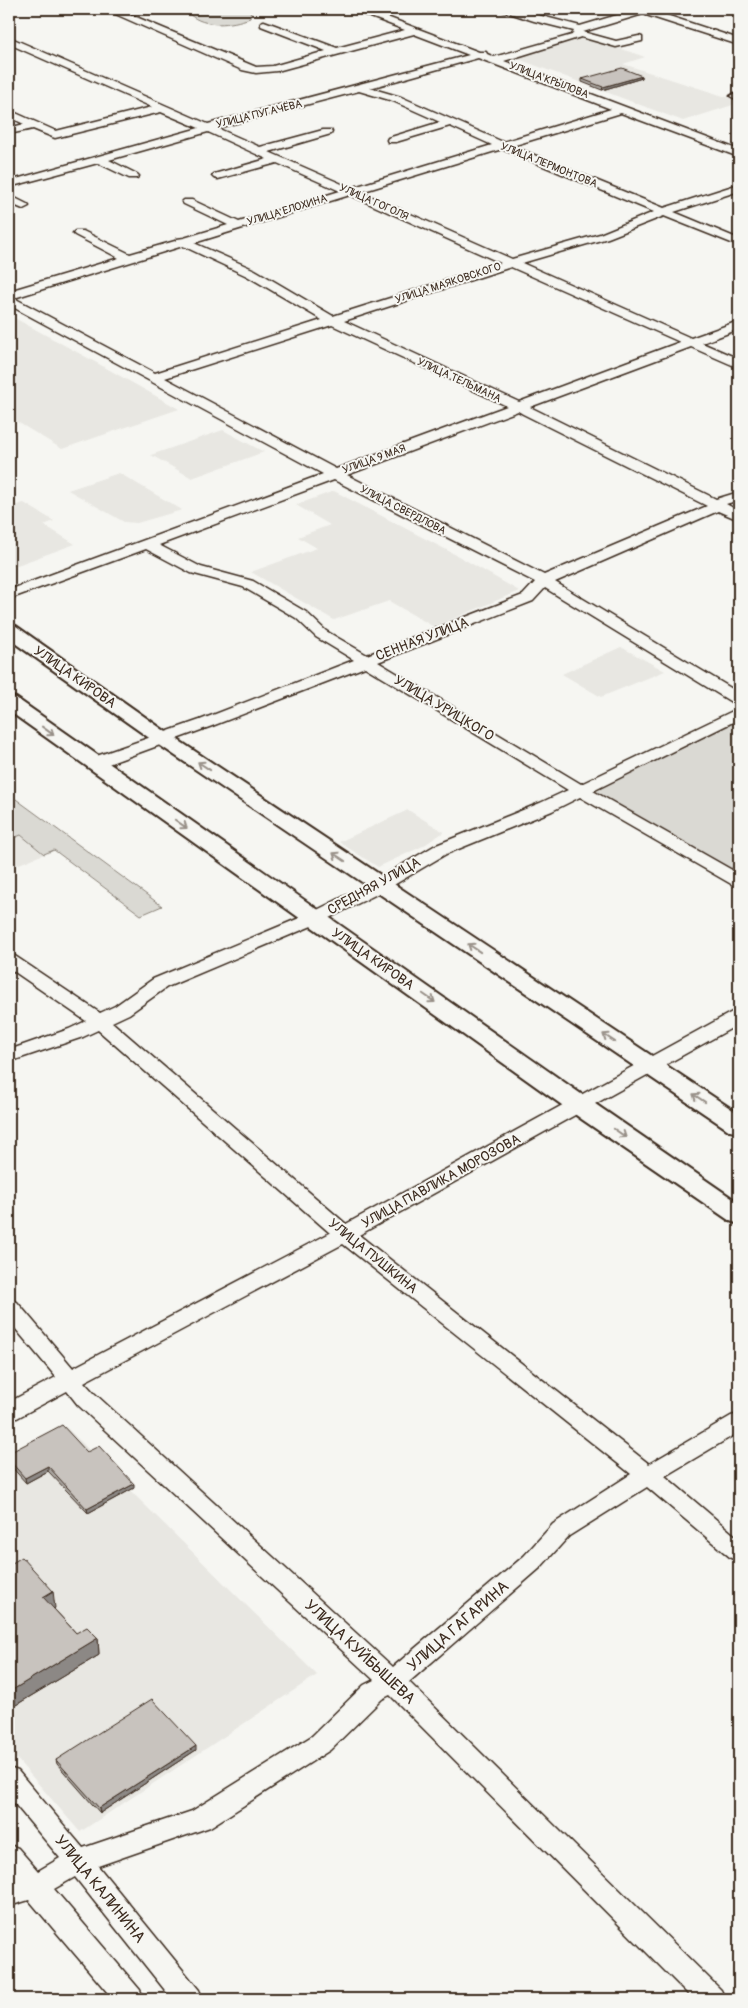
<svg xmlns="http://www.w3.org/2000/svg" width="748" height="2008" font-family="Pangolin,sans-serif">
<style>
.built{fill:#e8e7e2}
.green{fill:#dad9d3;stroke:#8a8278}
.lines{fill:none;stroke-linecap:round;stroke-linejoin:round}
.minor-casing{stroke:#3b2a1e;stroke-width:3}
.major-casing{stroke:#3b2a1e;stroke-width:4}
.minor{fill:#f6f6f2;fill-rule:evenodd}
.major{fill:#f6f6f2;fill-rule:evenodd}
.wall{fill:#aca8a3;stroke:#3b2a1e}
.shaded-wall{fill:#8c8885;stroke:#3b2a1e}
.building{fill:#c8c3be;stroke:#3b2a1e}
.oneway{stroke:#989088}
.labels{text-anchor:middle;dominant-baseline:central;stroke-width:4;stroke-linejoin:round;paint-order:stroke}
.far-street-label{font-size:11px;fill:#3b2a1e;stroke:#f6f6f2}
.street-label{font-size:14px;fill:#3b2a1e;stroke:#f6f6f2}
.near-street-label{font-size:16px;fill:#3b2a1e;stroke:#f6f6f2}
</style>
<rect width="100%" height="100%" fill="#f6f6f2"/>
<filter id="ink" filterUnits="userSpaceOnUse"><feTurbulence type="fractalNoise" baseFrequency=".02" numOctaves="2"/><feDisplacementMap in="SourceGraphic" scale="10" xChannelSelector="R" yChannelSelector="G"/><feConvolveMatrix kernelMatrix="1 2 1 2 8 2 1 2 1" color-interpolation-filters="sRGB"/></filter>
<g filter="url(#ink)">
<g class="built">
<polygon points="584,36 645,57 623,64 739,101 739,103 683,121 513,57"/>
<polygon points="9,315 97,363 179,409 62,449 9,417"/>
<polygon points="223,430 264,452 192,478 151,455"/>
<polygon points="119,473 182,510 137,523 124,522 68,490"/>
<polygon points="334,491 460,557 519,591 434,627 389,601 334,620 251,572 317,548 298,537 330,525 296,505"/>
<polygon points="24,503 54,521 44,525 75,544 9,568 9,507"/>
<polygon points="621,647 665,671 601,697 562,674"/>
<polygon points="408,810 444,832 423,846 378,867 339,842"/>
<polygon points="21,835 44,854 9,868 9,840"/>
<polygon points="66,1427 317,1675 80,1832 9,1750 9,1460"/>
</g>
<g class="green">
<path d="M192,9h55l4,3 -1,6c-19,7 -45,10 -61,-4z"/>
<polygon points="736,722 739,723 739,864 728,870 593,791"/>
<polygon points="9,794 162,906 141,915 54,850 44,854 21,835 9,840"/>
</g>
<g class="lines">
<g class="minor-casing">
<g id="minor">
<polygon points="9,9 15,9 9,12"/>
<path d="M104,9h13l139,58 17,-1 53,-15 -65,-25v-4l3,-1 73,27 68,-18 -50,-19 -2,-2h13l113,43h7l1,2 7,3 78,-22 2,-4 -40,-10 -31,-10 -2,-2h14l65,17 54,-16 -1,-1h22l-1,2 85,28v6l-96,-31 -60,18 33,9 23,-5 3,1v4l-26,6 -35,-10 -77,24 235,89v7l-118,-44 -109,33 152,62 75,-24v7l-65,21 65,27v7l-75,-30 -56,22 -86,25 169,75 48,-17v8l-37,14 37,16v9l-48,-21 -161,60 186,92 23,-7v8l-13,4 13,7v9l-21,-9 -163,71 184,111v12l-6,-2 -188,-115 -12,13 -155,61 203,122 158,-76v11l-146,72 146,83v12l-6,-1 -153,-88 -28,14 -106,43 -59,35 -66,33 -154,65 -38,27 -17,8 234,202 386,-212 7,-2v14l-380,211 290,229 82,-48 8,-2v18l-74,44 74,63v22l-8,-3 -84,-71 -78,49 -29,32 -131,114 312,308 4,9h-32l-303,-304 -8,4 -52,51 -120,77 -112,39 101,124 4,9h-31l-97,-122 -21,12 86,101 4,9h-31l-84,-99 -20,6v-24l5,-1 -5,-6v-30l9,3 20,23 22,-13 -51,-61v-29l9,3 65,77 109,-37 120,-75 52,-51 10,-5 -296,-275 -11,-14 -50,27 -8,2v-18l47,-25 -47,-56v-21l8,2 56,66 257,-135 -232,-203 -15,7 -74,25v-12l60,-21 17,-8 -77,-53v-13l6,1 85,57 15,-7 38,-27 156,-65 66,-33 59,-35 106,-43 28,-13 -203,-123 -153,59 -112,41h-12l-2,-4 2,-4 112,-39 154,-60 -38,-23 -20,-19 -53,-31 -52,-14 -45,-24 -137,50v-9l314,-116 -314,-169v-14l110,-33 -44,-23 -2,-2 2,-2h8l47,23 45,-13 2,-2 7,-1 44,-13 -44,-21 -2,-2 2,-2h8l47,22 101,-31 -63,-28 -59,16 -4,-1 -2,-2 2,-2 53,-15 -59,-27 -99,28 28,14 2,2 -2,2h-8l-31,-15 -89,24v-6l190,-53 -38,-16 -106,26 -22,-9 -24,5v-6l15,-4 -15,-7v-7l47,21 96,-24 -143,-63v-7l199,87 261,-69 -55,-21 -137,37 -21,2 -14,-3zM478,58l133,51 -108,33 -102,-45 -31,-9zM359,91l34,10 47,21 -52,16 -1,2 1,2h8l54,-16 42,19 -141,43 -82,-36 62,-18 1,-2 -1,-2h-8l-63,17 -43,-19zM502,149l152,63 -54,22 -88,25 -151,-67zM350,195l151,68 -168,53 -78,-46 -61,-27zM183,246l64,30 75,44 -167,53 -141,-75zM511,267l169,75 -161,60 -175,-81zM332,325l175,81 -171,63 -171,-91zM518,411l5,3 184,92 -163,69 -197,-100zM334,480l201,102 -12,13 -156,60 -41,-24 -20,-19 -53,-31 -52,-14 -42,-22zM343,1244l288,230 -78,50 -29,32 -131,111 -299,-274 -10,-11z"/>
<polygon points="735,93 739,94 739,101 730,96"/>
<polygon points="9,195 27,204 29,206 23,209 9,203"/>
</g>
</g>
<g class="major-casing">
<g id="major">
<polygon points="9,624 16,626 169,734 739,1114 739,1133 730,1131 155,742 9,639"/>
<polygon points="9,696 16,698 601,1108 739,1203 739,1224 730,1221 583,1120 9,711"/>
</g>
</g>
<use href="#minor" class="minor"/>
<use href="#major" class="major"/>
</g>
<g class="wall">
<polygon points="642,76 642,78 602,90 582,82 582,79"/>
<polygon points="87,1452 134,1488 88,1513 48,1471 26,1483 9,1464 9,1453"/>
<polygon points="9,1565 55,1608 54,1609 76,1633 98,1638 99,1655 11,1708 9,1705"/>
<polygon points="196,1750 100,1813 57,1764 56,1760"/>
</g>
<g class="shaded-wall">
<polygon points="642,76 642,78 602,90 603,87"/>
<polygon points="48,1466 48,1471 26,1483 25,1478"/>
<polygon points="134,1484 134,1488 88,1513 87,1509"/>
<polygon points="53,1591 55,1608 45,1614 43,1597"/>
<polygon points="98,1638 99,1655 11,1708 9,1692"/>
<polygon points="196,1746 196,1750 100,1813 99,1808"/>
</g>
<g class="building">
<polygon points="622,68 642,76 603,87 582,79"/>
<polygon points="62,1425 87,1452 99,1446 134,1484 87,1509 48,1466 25,1478 9,1460 9,1453"/>
<polygon points="22,1557 53,1591 43,1597 76,1633 87,1627 98,1638 9,1692 9,1565"/>
<polygon points="152,1699 196,1746 99,1808 56,1760"/>
</g>
<defs><path id="oneway-shaft" d="M-6 0H5M1.5-3L5.5 0L1.5 3" fill="none" stroke-width="1.6" stroke-linecap="round" stroke-linejoin="round" transform="scale(1.25)"/></defs>
<g class="oneway">
<use href="#oneway-shaft" transform="translate(48 731) rotate(36)"/>
<use href="#oneway-shaft" transform="translate(204 766) rotate(-146)"/>
<use href="#oneway-shaft" transform="translate(181 824) rotate(35)"/>
<use href="#oneway-shaft" transform="translate(339 857) rotate(-146)"/>
<use href="#oneway-shaft" transform="translate(474 948) rotate(-146)"/>
<use href="#oneway-shaft" transform="translate(429 998) rotate(35)"/>
<use href="#oneway-shaft" transform="translate(609 1038) rotate(-146)"/>
<use href="#oneway-shaft" transform="translate(699 1098) rotate(-146)"/>
<use href="#oneway-shaft" transform="translate(620 1133) rotate(35)"/>
</g>
</g>
<g class="labels">
<g class="far-street-label">
<text transform="translate(549 80) rotate(21)">УЛИЦА КРЫЛОВА</text>
<text transform="translate(259 114) rotate(-14)">УЛИЦА ПУГАЧЁВА</text>
<text transform="translate(549 165) rotate(22)">УЛИЦА ЛЕРМОНТОВА</text>
<text transform="translate(374 202) rotate(24)">УЛИЦА ГОГОЛЯ</text>
<text transform="translate(287 210) rotate(-17)">УЛИЦА ЕЛОХИНА</text>
<text transform="translate(448 283) rotate(-18)">УЛИЦА МАЯКОВСКОГО</text>
<text transform="translate(459 380) rotate(25)">УЛИЦА ТЕЛЬМАНА</text>
<text transform="translate(374 459) rotate(-20)">УЛИЦА 9 МАЯ</text>
<text transform="translate(403 510) rotate(27)">УЛИЦА СВЕРДЛОВА</text>
</g>
<g class="street-label">
<text transform="translate(422 639) rotate(-21)">СЕННАЯ УЛИЦА</text>
<text transform="translate(75 677) rotate(35)">УЛИЦА КИРОВА</text>
<text transform="translate(444 708) rotate(31)">УЛИЦА УРИЦКОГО</text>
<text transform="translate(374 886) rotate(-29)">СРЕДНЯЯ УЛИЦА</text>
<text transform="translate(373 959) rotate(35)">УЛИЦА КИРОВА</text>
<text transform="translate(441 1181) rotate(-29)">УЛИЦА ПАВЛИКА МОРОЗОВА</text>
<text transform="translate(373 1256) rotate(39)">УЛИЦА ПУШКИНА</text>
</g>
<g class="near-street-label">
<text transform="translate(458 1626) rotate(-41)">УЛИЦА ГАГАРИНА</text>
<text transform="translate(360 1652) rotate(43)">УЛИЦА КУЙБЫШЕВА</text>
<text transform="translate(100 1889) rotate(51)">УЛИЦА КАЛИНИНА</text>
</g>
</g>
<rect width="748" height="2008" fill="none" stroke="#f6f6f2" stroke-width="30"/>
<rect x="15" y="15" width="718" height="1978" fill="none" stroke="#3b2a1e" stroke-width="2" filter="url(#ink)"/>
</svg>
